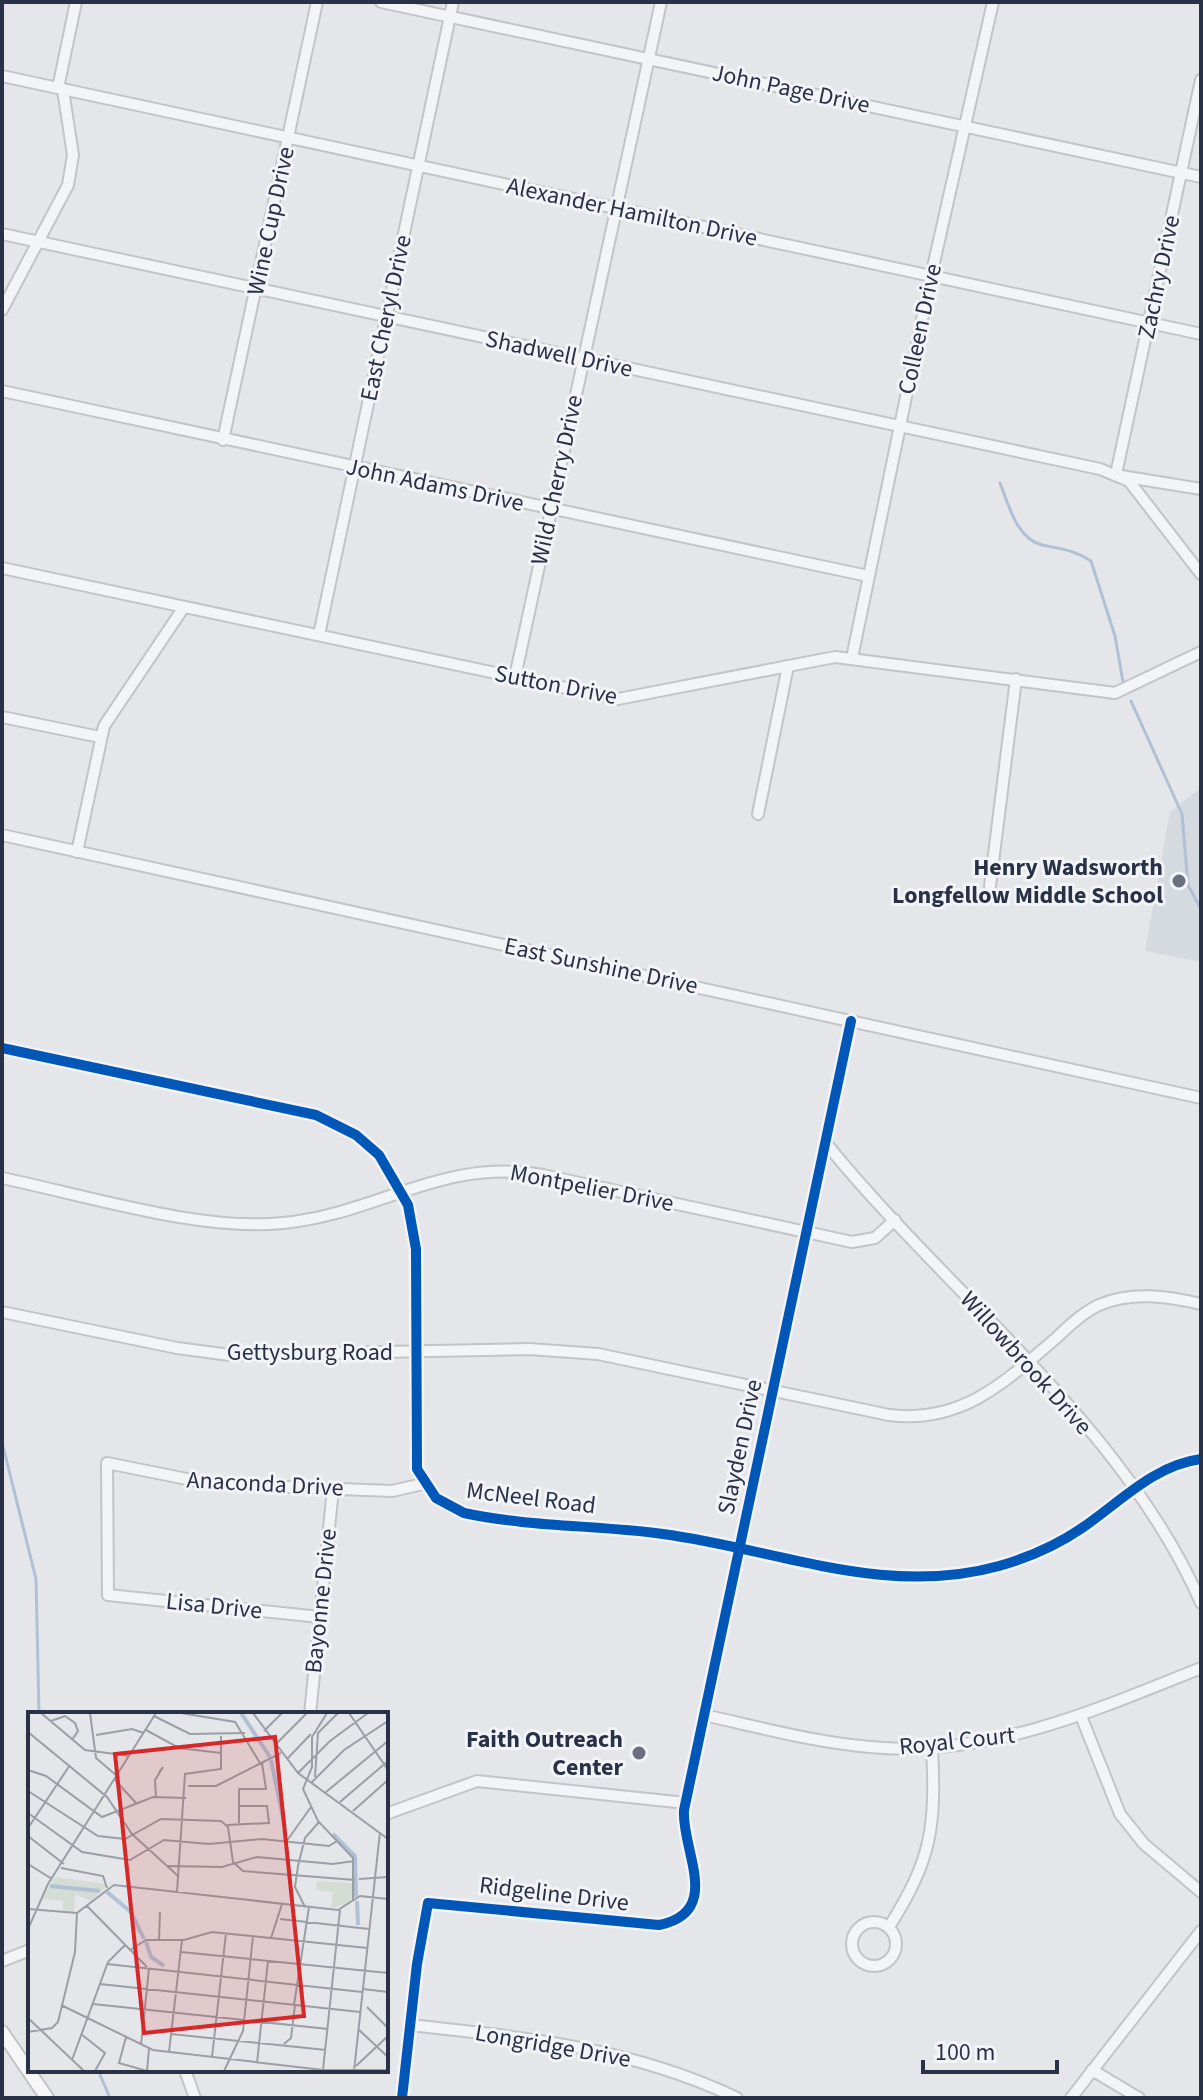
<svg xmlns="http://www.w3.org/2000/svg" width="1203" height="2100" font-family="'Source Sans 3',sans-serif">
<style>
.built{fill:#d5d9e0}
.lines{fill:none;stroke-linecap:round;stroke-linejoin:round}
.stream{stroke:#b0c1d6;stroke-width:3}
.minor-casing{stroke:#c2c4c7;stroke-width:14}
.major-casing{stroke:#c0c3c7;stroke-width:16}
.minor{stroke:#f3f4f6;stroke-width:10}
.major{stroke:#f7f7f7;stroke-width:12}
.cycleway-casing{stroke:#f2f4f8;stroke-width:15}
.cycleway{stroke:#0057b8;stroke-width:10}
.poi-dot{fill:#6a707e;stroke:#f2f4f8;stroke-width:3}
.labels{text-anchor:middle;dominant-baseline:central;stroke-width:6;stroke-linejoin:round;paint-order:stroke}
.street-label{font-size:24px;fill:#283145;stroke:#f2f4f8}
.poi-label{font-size:24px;font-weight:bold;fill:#283145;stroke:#f2f4f8;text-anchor:end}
.inset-river{fill:none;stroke:#b0c1d6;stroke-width:4}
.inset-road{fill:none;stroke:#999ea7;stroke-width:2}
.view{fill:#d62828;fill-opacity:0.15;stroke:#d62828;stroke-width:4}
.inset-edge{fill:none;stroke:#283145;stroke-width:4}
</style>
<rect width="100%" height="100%" fill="#e4e6e9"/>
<polygon class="built" points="1201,788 1201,962 1145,951 1170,812"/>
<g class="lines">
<g class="stream">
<path d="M1000,483c9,22 16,55 42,62 19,4 33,5 49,16l24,75 8,46"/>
<polyline points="1131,701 1182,814 1188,885 1201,909"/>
<polyline points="2,1442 36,1579 39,1714"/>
<polyline points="98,2070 110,2098"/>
</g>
<g class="minor-casing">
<g id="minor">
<polyline points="381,2 1201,177"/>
<polyline points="2,76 1201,334"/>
<polyline points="58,88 76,2"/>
<polyline points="2,234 1100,469 1129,481 1201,574"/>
<polyline points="2,310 68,185 73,155 63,90"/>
<polyline points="2,391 868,576"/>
<polyline points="223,440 317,2"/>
<polyline points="1116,474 1201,80"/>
<polyline points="1121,476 1201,489"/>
<polyline points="2,568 618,699 835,657 1115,693 1201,652"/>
<polyline points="319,635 453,2"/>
<polyline points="852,658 931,276 993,2"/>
<polyline points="515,677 661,2"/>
<polyline points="2,717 100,737"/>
<polyline points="758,814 788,666"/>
<polyline points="2,835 1201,1098"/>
<polyline points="77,852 104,726 184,607"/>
<polyline points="990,886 1016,679"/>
<path d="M2,1048l314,67 40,20 23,20 29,50 8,44 1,220 19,29 28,15c64,14 134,12 199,21 113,15 221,64 336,32 28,-8 58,-21 83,-38 37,-25 72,-63 119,-69"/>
<path d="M825,1142c121,150 298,282 376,461"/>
<path d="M2,1178c82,17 200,54 281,45 95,-9 160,-66 260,-48l309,67 23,-4 20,-18"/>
<path d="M2,1312l175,36 53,7 299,-6 69,5 291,61c72,9 115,-32 166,-76 13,-12 27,-26 44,-34 33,-14 68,-9 102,-1"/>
<polyline points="320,1617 108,1595 107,1463 212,1484 392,1491 423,1484"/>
<polyline points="310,1714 333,1489"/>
<path d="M704,1715c59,13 120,30 180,33 114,6 214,-39 317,-80"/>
<polyline points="1081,1716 1120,1814 1144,1844 1201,1892"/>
<polyline points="386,1814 477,1781 686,1803"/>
<circle cx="874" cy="1944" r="22"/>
<path d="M889,1927c43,-68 47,-100 43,-180"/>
<polyline points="2,1961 30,1950"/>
<path d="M410,2025c116,13 220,22 327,73"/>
<polyline points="185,2070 195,2098"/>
<polyline points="1092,2070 1139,2098"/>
<path d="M402,2098l15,-134 11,-61 231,22c65,-13 22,-75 25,-115l167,-789"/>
<polyline points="1071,2098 1201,1931"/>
</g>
</g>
<g class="major-casing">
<polyline id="major" points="2,2032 47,2098"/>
</g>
<use href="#minor" class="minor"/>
<use href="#major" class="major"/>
<g class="cycleway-casing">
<g id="cycleway">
<path d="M2,1048l314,67 40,20 23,20 29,50 8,44 1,220 19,29 28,15c64,14 134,12 199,21 113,15 221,64 336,32 28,-8 58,-21 83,-38 37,-25 72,-63 119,-69"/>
<path d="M402,2098l15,-134 11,-61 231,22c65,-13 22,-75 25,-115l167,-789"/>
</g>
</g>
<use href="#cycleway" class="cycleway"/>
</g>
<g class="poi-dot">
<circle cx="1179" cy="881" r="8"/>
<circle cx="639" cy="1753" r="8"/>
</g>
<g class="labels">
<g class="street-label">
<text transform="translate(791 89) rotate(12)">John Page Drive</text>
<text transform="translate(632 212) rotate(12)">Alexander Hamilton Drive</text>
<text transform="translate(271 221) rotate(-78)">Wine Cup Drive</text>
<text transform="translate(1159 277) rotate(-78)">Zachry Drive</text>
<text transform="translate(386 318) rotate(-78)">East Cheryl Drive</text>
<text transform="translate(920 329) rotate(-78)">Colleen Drive</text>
<text transform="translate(559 354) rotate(12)">Shadwell Drive</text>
<text transform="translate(557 480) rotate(-78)">Wild Cherry Drive</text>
<text transform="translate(435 485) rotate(12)">John Adams Drive</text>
<text transform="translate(556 685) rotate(11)">Sutton Drive</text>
<text transform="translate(601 966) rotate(12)">East Sunshine Drive</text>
<text transform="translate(592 1188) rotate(11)">Montpelier Drive</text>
<text x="310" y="1352">Gettysburg Road</text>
<text transform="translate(1026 1363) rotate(48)">Willowbrook Drive</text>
<text transform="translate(740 1447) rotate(-78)">Slayden Drive</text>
<text transform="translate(265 1484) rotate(3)">Anaconda Drive</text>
<text transform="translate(531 1498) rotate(7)">McNeel Road</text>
<text transform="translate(321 1601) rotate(-84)">Bayonne Drive</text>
<text transform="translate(214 1606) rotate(6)">Lisa Drive</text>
<text transform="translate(957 1741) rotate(-6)">Royal Court</text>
<text transform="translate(554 1894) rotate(7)">Ridgeline Drive</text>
<text transform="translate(553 2046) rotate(10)">Longridge Drive</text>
</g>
<g class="poi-label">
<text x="1163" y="867">Henry Wadsworth<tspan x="1163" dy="28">Longfellow Middle School</tspan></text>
<text x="623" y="1739">Faith Outreach<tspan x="623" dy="28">Center</tspan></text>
</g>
</g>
<g transform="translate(28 1712)">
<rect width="360" height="360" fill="#e4e6e9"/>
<path d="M27,165l51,7 -1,4 -14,13 -16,-7 -1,19 -11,-1v-11l-21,-2zM289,169l36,2 -2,20 -20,5 2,-16 -17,-2z" fill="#d4ddd4"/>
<path class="inset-river" d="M213,1l29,44M243,48l14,67M305,122l22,22 1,41M22,174l50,5M79,180l24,20 13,27M329,189l1,24M118,230l5,15 13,9"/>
<path class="inset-road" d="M13,1l44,37 45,6M62,1l6,45 21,18M153,1l54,9 25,41M225,1l45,60 90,66M299,1l-15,24v30l-9,22 15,32 35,37v43M321,1l39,57M126,4l36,18 55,-1M23,9l14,-5 10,7 3,8 -6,9M118,18l33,18 42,5M236,19l18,-18M0,20l79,65 25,37 46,42M68,23l36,-6 12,4M247,33l32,-32M259,47l24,-25M0,58l18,6 56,41 51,-20 33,1M270,61l32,-32 38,-28M287,65l3,-44 20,-20M87,68l21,23M284,70l32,-32 44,-29M160,74h28l65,-33M0,79l70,45 27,3 36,-20 60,2 7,6 5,35 10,9 112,9M298,80l62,-51M128,85l-1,-17 8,-13 -4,5M312,90l48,-41M325,99l35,-31M0,101l54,39 48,8 34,-20 45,4 53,-5 67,7 8,-5M211,111v-34h27l-4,-26M199,113l42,-2 -2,-17h-28M0,116l42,-63M0,124l36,28M258,130l25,-35M0,152l24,15M140,154l54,1 35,-10 76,7 21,-3M33,156l42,8 4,12M331,167l29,-2M149,180l8,-118 36,-5v-33M59,194l60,61M277,195l-10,-20 3,-21 7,-28 14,-16M0,197l49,4 37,-28 224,25 22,-14 28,3M252,207l89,10M0,217l20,-45 108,-171M243,226l11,-34M131,228l1,-28M102,238l16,-10h38l28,-8 155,16M153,240l207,21M79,252l255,28M72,272l260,28M335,277l25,3M65,292l235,25M33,293l92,45 170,20h65M266,293l15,-98M339,295l21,21M0,306l56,53M330,317l30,28M0,320l24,-4 6,-6 17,-70 2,-39M53,322l24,19 -10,18M143,322l155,16M98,325l-7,26 28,8 2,-22M256,332l7,-6 4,-33M113,333l8,-76M141,340l13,-112M184,345l14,-124M44,348l36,-98 17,-17M229,351l11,-102M328,354l32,-30M295,358l17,-160M196,359l19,-40 10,-95M326,359l26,-239"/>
<path class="view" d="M247,25l29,279 -160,17 -29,-279z"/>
<rect width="360" height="360" class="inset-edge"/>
</g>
<rect width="1203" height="2100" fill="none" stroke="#283145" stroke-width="8"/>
<path d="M923 2060v12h134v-12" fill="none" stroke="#283145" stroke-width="4"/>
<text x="935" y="2060" font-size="24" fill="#283145" stroke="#f2f4f8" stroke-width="6" paint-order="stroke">100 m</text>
</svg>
